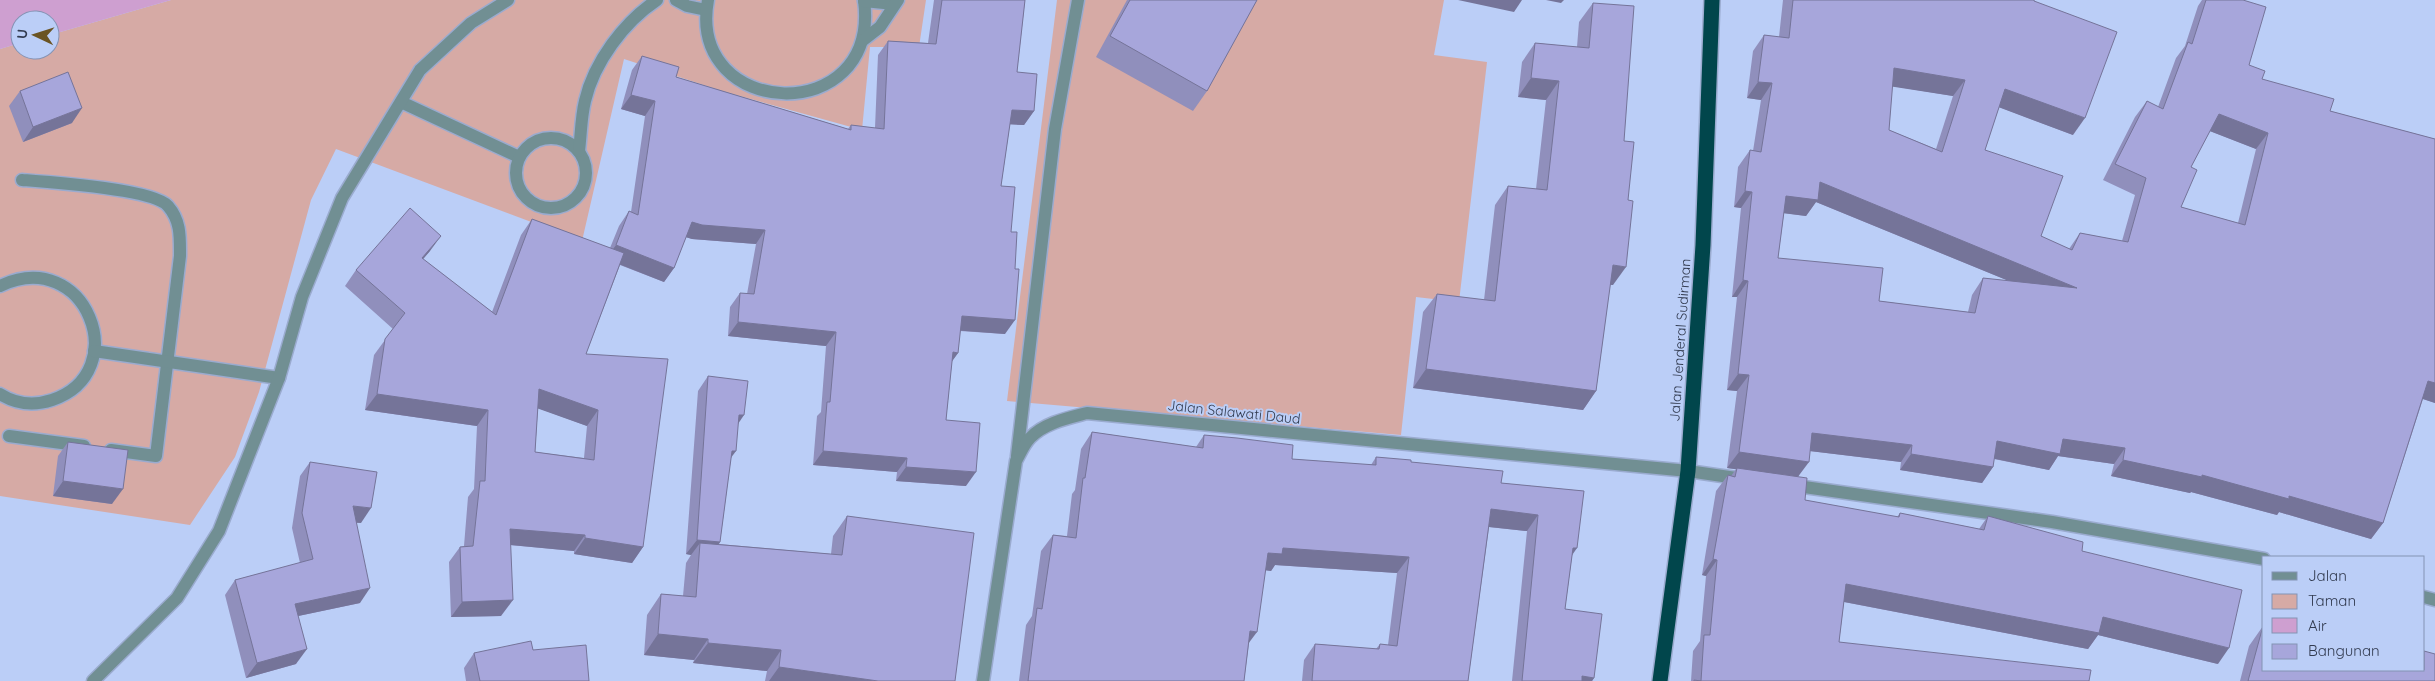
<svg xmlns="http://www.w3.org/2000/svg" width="2435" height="681" font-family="Quicksand,sans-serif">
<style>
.green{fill:#d6aaa5}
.water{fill:#ce9fd0}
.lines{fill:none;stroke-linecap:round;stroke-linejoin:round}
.minor-casing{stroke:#9aabcf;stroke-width:15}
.highway-casing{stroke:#9aabcf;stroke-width:18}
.minor{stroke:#718f93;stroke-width:12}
.highway{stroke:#01464c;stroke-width:15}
.wall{fill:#908fbc;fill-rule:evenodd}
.shaded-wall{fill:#757499}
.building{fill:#a7a6db;stroke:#757499;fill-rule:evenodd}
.labels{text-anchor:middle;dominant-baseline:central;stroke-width:4;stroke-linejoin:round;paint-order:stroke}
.street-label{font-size:14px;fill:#323b50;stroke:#bbcef7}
</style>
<rect width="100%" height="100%" fill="#bbcef7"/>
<g class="green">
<polygon points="171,0 926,0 919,47 870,47 862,130 722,91 624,59 582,241 336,149 311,200 259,392 235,457 190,525 0,496 0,49 20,43 20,50 50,50 50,35"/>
<polygon points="1057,0 1444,0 1434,55 1487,62 1459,302 1416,297 1401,435 1007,401"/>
</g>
<polygon class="water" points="0,0 171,0 50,35 50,20 20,20 20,43 0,49"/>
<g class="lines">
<g class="minor-casing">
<g id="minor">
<polyline points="676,0 687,6 706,10"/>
<path d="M708,0c-22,120 173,129 156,0"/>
<polyline points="864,1 894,4"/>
<polyline points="862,41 880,27 898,0"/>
<polyline points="401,102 519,157"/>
<circle cx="551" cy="173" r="35"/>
<path d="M579,151c2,-16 2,-34 6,-50 9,-39 39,-79 72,-101"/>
<path d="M22,180c26,2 131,9 146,26 13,15 12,31 12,50l-24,200 -45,-6"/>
<path d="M0,286c86,-41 135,86 52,114 -18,6 -36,4 -52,-6"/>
<polyline points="94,351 279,378"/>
<polyline points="9,436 84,446"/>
<polyline points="1017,456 1055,129 1078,0"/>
<polyline points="1790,485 2052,522 2264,559"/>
<polyline points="2424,597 2435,600"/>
<polyline points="93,681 177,598 219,531 279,378 302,297 342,198 420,70 471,23 508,0"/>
<path d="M983,681l33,-220c4,-7 8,-17 14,-23 14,-15 38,-20 57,-25l601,58 55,8"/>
</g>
</g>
<g class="highway-casing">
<polyline id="highway" points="1660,681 1688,471 1703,245 1712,0"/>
</g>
<use href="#minor" class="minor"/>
<use href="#highway" class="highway"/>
</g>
<g class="wall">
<path d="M934,0h91l-8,72 17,39 -10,14 -14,-1 -9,62 10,46 -6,102 -45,-3 -2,22 -6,8 -6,59 20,66 -70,-5 1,-9 -84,-7 4,-49 4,-4 5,-66 -98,-10 2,-29 10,-14 7,1 9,-50 -64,-5 -6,-2 -12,31 -10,14 -44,-17 -34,89 57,193 -11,16 -58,-9v-3l-64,-6 -9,71 -50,1 -2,-55 11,-15 4,-1 4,-49 6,-8 3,-63 -112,-16 9,-55 19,-26 -48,-43 11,-16 74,-19 -7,8 69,53 29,-77 11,-16 78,29 9,-22 10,-15 2,1 14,-96 -24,-7 11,-39 10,-14 34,21 172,52 3,-4 24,3 3,-73 10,-14 40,2zM538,408l49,18 -3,32 -49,-6z"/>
<polygon points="1127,0 1257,0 1207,91 1193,111 1096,57"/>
<path d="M1783,0h251l39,135 -74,-28 -14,43 56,86 28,13 11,-16 42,8 13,-46 -32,-15 32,-63 12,-16 11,6 18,-49 9,-12 13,-40 4,-6h41l6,65 13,14 68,32 105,28v264l-12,-4 -40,124 -12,16 -92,-27 -2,3 -86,-23 -1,1 -79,-17 3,-12 -56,-8 -9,14 -55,-11 -1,8 -11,16 -82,-13 1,-8 -91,-11 -12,26 7,23 92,17 3,-4 79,16 9,-13 94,35 136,113 -120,-29 -10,14 -244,-47 -5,40 250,39h-398l2,-30 7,-10 6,-65 -4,-1 14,-84 12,-16 3,1 5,-7 -9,-1 10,-77 -10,-1 10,-93h-5l9,-89 -7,-1 4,-40 12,-17 3,1 8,-51 -14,-2 6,-47 11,-16 15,2zM1892,86l61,10 -17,53 -47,-19zM2210,131l46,18 -18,74 -57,-16 10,-40zM1816,202l193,79 -26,-3 -11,17 -4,17 -89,-11 -101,-43 6,-45 22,3z"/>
<polygon points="1593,3 1613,285 1610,285 1596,391 1583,410 1413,388 1423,312 1437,294 1484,300 1495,205 1508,186 1536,189 1546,100 1518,97 1522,62 1535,43 1577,47 1579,22"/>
<polygon points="20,91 72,123 23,142 9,106"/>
<polygon points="708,376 738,424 731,458 720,542 719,544 831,554 833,536 847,516 955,681 765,681 767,671 693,663 694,660 644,655 647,615 661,594 683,596 686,563 691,555 686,554 698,391"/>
<polygon points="1092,432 1196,447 1204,435 1292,459 1371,465 1376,457 1411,462 1501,483 1584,491 1572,556 1565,609 1594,678 1592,681 1512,681 1527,531 1489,527 1468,681 1302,681 1304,660 1315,644 1376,649 1380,644 1388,645 1397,573 1275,565 1271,571 1265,570 1249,643 1244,681 1019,681 1026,625 1032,616 1041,551 1053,535 1067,536 1072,494 1075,490 1081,449"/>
<polygon points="68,442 112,504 53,496 58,456"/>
<polygon points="310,462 361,523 356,523 360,603 298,616 296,664 246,678 225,595 235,580 300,563 292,528 300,476"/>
<polygon points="2263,626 2264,670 2435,681 2240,681 2249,646"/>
<polygon points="533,650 589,681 466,681 464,668 474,653"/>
</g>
<g class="shaded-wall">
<polygon points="1458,0 1522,0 1514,12"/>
<polygon points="1546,0 1564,0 1561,3"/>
<polygon points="1894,68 1965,80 1953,96 1882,85"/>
<polygon points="1531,78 1559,81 1546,100 1518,97"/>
<polygon points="1758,82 1772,83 1761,100 1747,98"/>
<polygon points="2005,89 2085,118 2073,135 1993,105"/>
<polygon points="631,95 655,101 645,116 621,109"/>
<polygon points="82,108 72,123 23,142 33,127"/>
<polygon points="1012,110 1034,111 1024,125 1002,124"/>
<polygon points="2219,114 2268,133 2256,149 2207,130"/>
<polygon points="1820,182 2077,288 2065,304 1816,202 1806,216 1775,212 1786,196"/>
<polygon points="1745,191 1752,192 1741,208 1734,207"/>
<polygon points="692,222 765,230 756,244 692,239 682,236"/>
<polygon points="441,236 430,251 410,274 422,258"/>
<polygon points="616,245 674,268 664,282 606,259"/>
<polygon points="1613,265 1626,267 1613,285 1599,284"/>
<polygon points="1743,280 1748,281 1737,297 1732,297"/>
<polygon points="962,316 1015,320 1005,334 952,330"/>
<polygon points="738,322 836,332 826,346 728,336"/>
<polygon points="953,352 958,353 948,367"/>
<polygon points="1426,369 1596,391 1583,410 1413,388"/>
<polygon points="1738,374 1749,375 1737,391 1727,390"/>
<polygon points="2428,381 2435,383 2435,403 2417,397"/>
<polygon points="539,389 598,410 587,426 528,405"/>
<polygon points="377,394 488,410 477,426 365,410"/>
<polygon points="739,415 744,415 734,430"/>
<polygon points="1812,433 1912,445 1901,462 1801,450"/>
<polygon points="2063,439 2125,448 2114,464 2058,456 2049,470 1986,457 1997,441"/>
<polygon points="732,451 736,451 725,466"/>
<polygon points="823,451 907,458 897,472 813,465"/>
<polygon points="1739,452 1809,462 1797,478 1727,468"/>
<polygon points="1911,454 1993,467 1982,483 1900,470"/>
<polygon points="2123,460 2202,475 2289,496 2383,523 2371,539 2279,512 2277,515 2191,492 2190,493 2111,476"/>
<polygon points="906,467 976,472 966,486 896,481"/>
<polygon points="63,481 123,489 112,504 53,496"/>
<polygon points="353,506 371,508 361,523 342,521"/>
<polygon points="1491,509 1538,515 1527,531 1480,526"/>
<polygon points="510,529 585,535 574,551 499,544"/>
<polygon points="585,538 643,547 632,563 574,554"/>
<polygon points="697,540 720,542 710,557 700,543 691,555 686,554"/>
<polygon points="1283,548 1409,557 1397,573 1275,565 1271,571 1256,569 1268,553"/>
<polygon points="1573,548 1577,548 1566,564"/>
<polygon points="1713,559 1717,560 1706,576 1702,575"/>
<polygon points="1846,584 2103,617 2229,648 2218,664 2098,635 2088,649 1834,600"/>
<polygon points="370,588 360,603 284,619 295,604"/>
<polygon points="513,600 501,616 451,617 462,602"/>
<polygon points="1250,631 1257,632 1245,648"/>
<polygon points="658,634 708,639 694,660 644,655"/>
<polygon points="708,643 781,650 767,671 693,663"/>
<polygon points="307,649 296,664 246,678 257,663"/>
<polygon points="779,667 878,681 769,681"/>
<polygon points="1582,676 1594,678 1592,681 1579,681"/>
</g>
<g class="building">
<polygon points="942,0 1025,0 1017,72 1037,74 1034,111 1012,110 1001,186 1015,187 1011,232 1017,232 1015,269 1019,269 1015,320 962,316 958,353 953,352 946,420 980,423 976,472 906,467 907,458 823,451 827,402 830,402 836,332 738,322 740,293 754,294 765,230 702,225 692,222 674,268 616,245 629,211 638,215 655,101 631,95 642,56 679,67 676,77 851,130 851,125 884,129 888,41 936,44"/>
<polygon points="1130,0 1257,0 1207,91 1110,36"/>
<path d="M1793,0h241v1l83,31 -32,86 -80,-29 -20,61 78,26 -22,60 31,14 8,-17 48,9 18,-64 -31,-14 32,-63 16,8 25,-67 4,2 14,-44h37l23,7 -17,58 16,6 -3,8 72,20 -4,12 105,28v244l-7,-2 -45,142 -94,-27v3l-87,-24v2l-79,-17 2,-12 -62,-9 -3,15 -63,-13 -4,26 -82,-13 1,-9 -100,-12 -3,29 -70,-10 10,-77 -11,-1 10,-93 -5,-1 9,-88 -7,-1 5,-41 11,2 11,-69 -14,-1 6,-47 25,3zM1894,68l71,12 -23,72 -53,-22zM2219,114l49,19 -23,92 -64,-18 16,-37 -6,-3zM1820,182l257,106 -94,-10 -8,35 -96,-12 4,-33 -105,-10 8,-62 32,4z"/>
<polygon points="1593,3 1634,6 1624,141 1634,142 1628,200 1633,201 1626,267 1613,265 1596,391 1426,369 1437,294 1495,301 1508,186 1547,190 1559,81 1531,78 1535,43 1589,48"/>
<polygon points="68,72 82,108 33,127 20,91"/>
<path d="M410,208l31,28 -19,22 74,57 36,-96 92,34 -38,101 82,5 -25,188 -58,-9v-3l-75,-6 3,71 -51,2 -2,-55 13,-1 7,-65h5l3,-71 -111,-16 8,-55 20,-26 -49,-43zM539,389l59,21 -4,50 -59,-8z"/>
<polygon points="708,376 748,381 744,415 739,415 736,451 732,451 720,542 697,540"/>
<polygon points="1092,432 1203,448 1204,435 1237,438 1293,445 1292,459 1376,465 1376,457 1411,460 1411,462 1503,471 1501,483 1584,491 1577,548 1573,548 1565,609 1602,614 1594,678 1582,676 1582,681 1522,681 1538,515 1491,509 1468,681 1312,681 1315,644 1379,649 1380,644 1397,646 1409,557 1283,548 1282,554 1268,553 1257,632 1250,631 1244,681 1028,681 1037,608 1042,609 1053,535 1076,538 1083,478 1085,478"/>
<polygon points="68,442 128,450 123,489 63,481"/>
<polygon points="310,462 377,472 371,508 353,506 370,588 295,604 307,649 257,663 235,580 313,559 302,513"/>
<polygon points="1737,468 1807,478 1805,500 1899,517 1900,513 1984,530 1988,516 2083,542 2082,551 2242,590 2229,648 2103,617 2099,633 1846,584 1839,642 2091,670 2089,681 1694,681 1694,680 1701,681 1704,635 1710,635 1717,560 1713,559 1728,475 1735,477"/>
<polygon points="847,516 974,533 955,681 878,681 779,667 781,650 708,643 708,639 658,634 661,594 696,597 700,543 842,555"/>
<polygon points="2263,626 2264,627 2264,670 2424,670 2424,651 2435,654 2435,681 2248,681"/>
<polygon points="531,641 533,650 586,645 589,681 480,681 474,653"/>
</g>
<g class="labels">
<g class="street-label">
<text transform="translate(1680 340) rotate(-86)">Jalan Jenderal Sudirman</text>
<text transform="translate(1234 412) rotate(6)">Jalan Salawati Daud</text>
</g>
</g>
<rect x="2262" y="556" width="162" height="115" fill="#bbcef7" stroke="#8493b4"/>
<rect x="2272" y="572" width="25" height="8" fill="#718f93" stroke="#8493b4"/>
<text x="2308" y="581" font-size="15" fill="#323b50">Jalan</text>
<rect x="2272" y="594" width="25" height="15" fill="#d6aaa5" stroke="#8493b4"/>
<text x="2308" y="606" font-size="15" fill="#323b50">Taman</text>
<rect x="2272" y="618" width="25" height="15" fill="#ce9fd0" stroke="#8493b4"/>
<text x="2308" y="631" font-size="15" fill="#323b50">Air</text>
<rect x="2272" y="644" width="25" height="15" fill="#a7a6db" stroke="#8493b4"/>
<text x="2308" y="656" font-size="15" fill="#323b50">Bangunan</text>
<g transform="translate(35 35) rotate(274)"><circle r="24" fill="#bbcef7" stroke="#8493b4"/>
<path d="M0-4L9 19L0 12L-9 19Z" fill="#6a5423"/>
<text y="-8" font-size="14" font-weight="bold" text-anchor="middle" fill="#323b50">U</text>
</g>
</svg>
